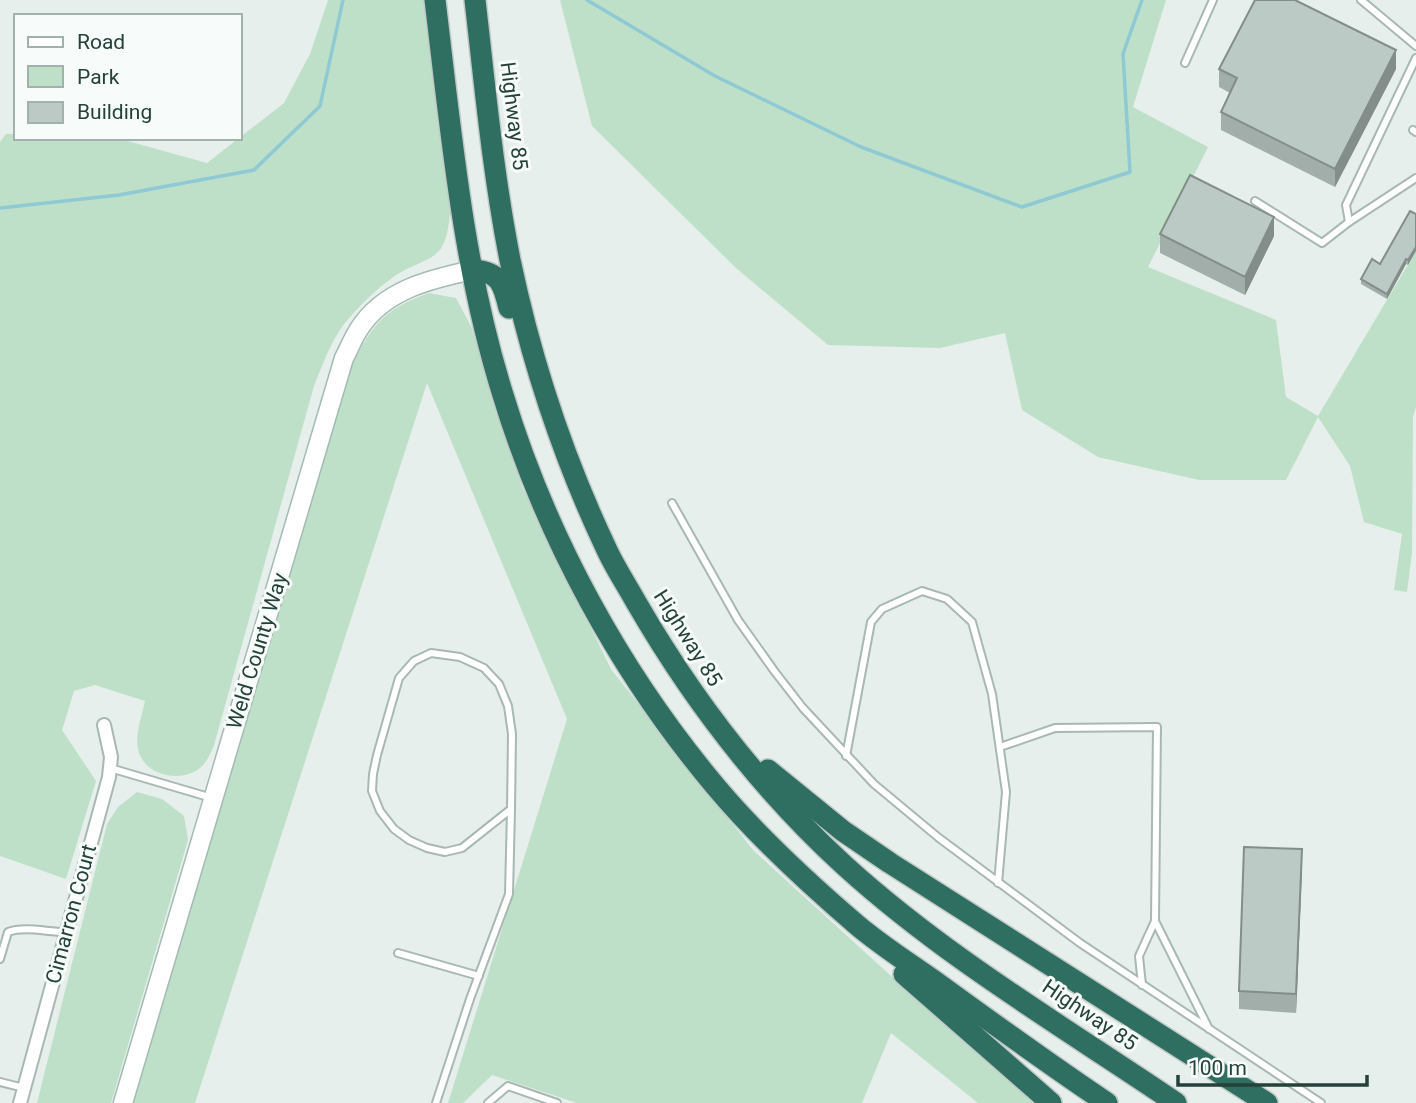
<svg xmlns="http://www.w3.org/2000/svg" width="1416" height="1103" font-family="Roboto,sans-serif">
<style>
.green{fill:#bfe0c8}
.lines{fill:none;stroke-linecap:round;stroke-linejoin:round}
.stream{stroke:#8ec9d4;stroke-width:3.5}
.lane-casing{stroke:#a8b8b2;stroke-width:10}
.street-casing{stroke:#a8b8b2;stroke-width:16}
.secondary-casing{stroke:#a4bbb3;stroke-width:21}
.highway-casing{stroke:#c2cac8;stroke-width:24}
.lane{stroke:#fff;stroke-width:6}
.street{stroke:#fff;stroke-width:12}
.secondary{stroke:#fff;stroke-width:18}
.highway{stroke:#2f6f62;stroke-width:21}
.wall{fill:#a1aea9}
.shaded-wall{fill:#838d89}
.building{fill:#bbcac4;stroke:#838d89;stroke-width:2}
.labels{text-anchor:middle;dominant-baseline:central;stroke-width:6;stroke-linejoin:round;paint-order:stroke}
.street-label{font-size:21px;fill:#24423a;stroke:#f7fbf9}
</style>
<rect width="100%" height="100%" fill="#e6efeb"/>
<g class="green">
<path d="M328,0h96l26,212c-4,55 -22,41 -58,66 -14,10 -29,24 -40,37 -19,19 -28,47 -38,71l-100,359c-3,8 -7,17 -14,23 -20,16 -57,7 -62,-19 -3,-16 4,-33 7,-48l-50,-16 -21,6 -12,39 34,51 -30,98 -66,-23v-714l6,-8h10v4h101l90,25 77,-60 26,-49z"/>
<polygon points="560,0 1166,0 1133,107 1208,147 1148,267 1276,320 1286,397 1318,416 1416,251 1416,407 1413,417 1412,553 1407,592 1394,590 1402,534 1364,522 1350,466 1318,417 1286,480 1199,480 1098,457 1022,410 1005,333 940,348 828,345 736,268 592,126"/>
<path d="M429,293l27,5 15,28 51,161 89,182 142,181 183,167 102,86h-60l-87,-70 -29,70h-285l-85,-28 -29,28h-15l119,-384 -140,-336 -232,720h-62l220,-744c25,-39 31,-49 76,-66z"/>
<polygon points="137,792 162,799 184,816 188,840 111,1103 37,1103 107,824 118,807"/>
</g>
<g class="lines">
<g class="stream">
<polyline points="587,0 715,76 861,147 1022,207 1130,172 1123,54 1142,0"/>
<polyline points="0,208 119,195 254,170 320,106 343,0"/>
</g>
<g class="lane-casing">
<g id="lane">
<polyline points="1361,0 1416,46"/>
<polyline points="1416,58 1346,205 1349,222 1416,178"/>
<polyline points="1185,63 1213,0"/>
<polyline points="1413,130 1416,132"/>
<polyline points="1255,201 1322,243 1349,222"/>
<polyline points="672,503 738,620 775,672 803,708 874,784 939,838 1080,943 1321,1103"/>
<polyline points="1000,747 1055,728 1157,727 1155,921 1209,1029"/>
<polyline points="846,756 871,622 882,609 922,591 947,599 972,622 992,694 1006,792 998,883"/>
<polyline points="110,768 212,798"/>
<polyline points="398,953 479,976"/>
<path d="M0,959l8,-27c17,-6 39,0 57,0"/>
<polyline points="1142,985 1139,956 1155,921"/>
<polyline points="0,1082 24,1088"/>
<polyline points="436,1103 470,999 509,894 511,809 512,734 508,706 499,684 484,668 460,657 431,653 414,661 399,678 377,755 373,774 372,791 380,811 394,829 409,840 427,848 445,852 462,848 511,809"/>
<polyline points="488,1103 508,1086 557,1103"/>
</g>
</g>
<g class="street-casing">
<polyline id="street" points="20,1103 109,777 111,757 104,725"/>
</g>
<g class="secondary-casing">
<path id="secondary" d="M123,1103l221,-745c5,-9 9,-20 15,-29 25,-39 71,-50 114,-59"/>
</g>
<g class="highway-casing">
<g id="highway">
<path d="M435,0c16,132 28,268 68,395 43,142 118,279 213,392 42,50 92,96 141,138 26,22 55,40 83,60 55,40 110,80 167,118"/>
<path d="M475,0c10,87 18,174 35,260 21,100 52,195 96,288 8,18 20,36 30,54 56,97 126,188 209,264 100,91 219,161 331,237"/>
<path d="M473,270c27,2 30,13 36,38"/>
<polyline points="768,770 843,831 890,863 1267,1103"/>
<polyline points="904,974 1051,1103"/>
</g>
</g>
<use href="#lane" class="lane"/>
<use href="#street" class="street"/>
<use href="#secondary" class="secondary"/>
<use href="#highway" class="highway"/>
</g>
<g class="wall">
<polygon points="1219,69 1396,69 1335,187 1221,130 1221,112 1230,93 1219,87"/>
<polygon points="1416,214 1408,265 1406,264 1387,299 1361,284 1361,279 1380,264"/>
<polygon points="1160,234 1274,236 1245,295 1160,253"/>
<polygon points="1302,867 1296,1013 1239,1009 1239,991"/>
</g>
<g class="shaded-wall">
<polygon points="1396,50 1396,69 1335,187 1335,169"/>
<polygon points="1274,217 1274,236 1245,295 1245,277"/>
<polygon points="1416,247 1416,251 1408,265 1408,260"/>
<polygon points="1406,259 1406,264 1387,299 1387,294"/>
<polygon points="1302,849 1302,867 1296,1013 1296,994"/>
</g>
<g class="building">
<polygon points="1255,0 1295,0 1396,50 1335,169 1221,112 1237,78 1219,69"/>
<polygon points="1190,175 1274,217 1245,277 1160,234"/>
<polygon points="1410,211 1416,214 1416,247 1408,260 1406,259 1387,294 1361,279 1372,259 1380,264"/>
<polygon points="1244,847 1302,849 1296,994 1239,991"/>
</g>
<g class="labels">
<g class="street-label">
<text transform="translate(514 116) rotate(83)">Highway 85</text>
<text transform="translate(688 638) rotate(58)">Highway 85</text>
<text transform="translate(257 651) rotate(-73)">Weld County Way</text>
<text transform="translate(71 914) rotate(-75)">Cimarron Court</text>
<text transform="translate(1090 1015) rotate(34)">Highway 85</text>
</g>
</g>
<rect x="14" y="14" width="228" height="126" fill="#f7fbf9" stroke="#a3b1ad" stroke-width="2"/>
<rect x="28" y="37" width="35" height="10" fill="#ffffff" stroke="#a3b1ad" stroke-width="2"/>
<text x="77" y="49" font-size="21" fill="#24423a">Road</text>
<rect x="28" y="66" width="35" height="21" fill="#bfe0c8" stroke="#a3b1ad" stroke-width="2"/>
<text x="77" y="84" font-size="21" fill="#24423a">Park</text>
<rect x="28" y="102" width="35" height="21" fill="#bbcac4" stroke="#a3b1ad" stroke-width="2"/>
<text x="77" y="119" font-size="21" fill="#24423a">Building</text>
<path d="M1178 1075v10h189v-10" fill="none" stroke="#24423a" stroke-width="3.5"/>
<text x="1188" y="1075" font-size="21" fill="#24423a" stroke="#f7fbf9" stroke-width="5" paint-order="stroke">100 m</text>
</svg>
